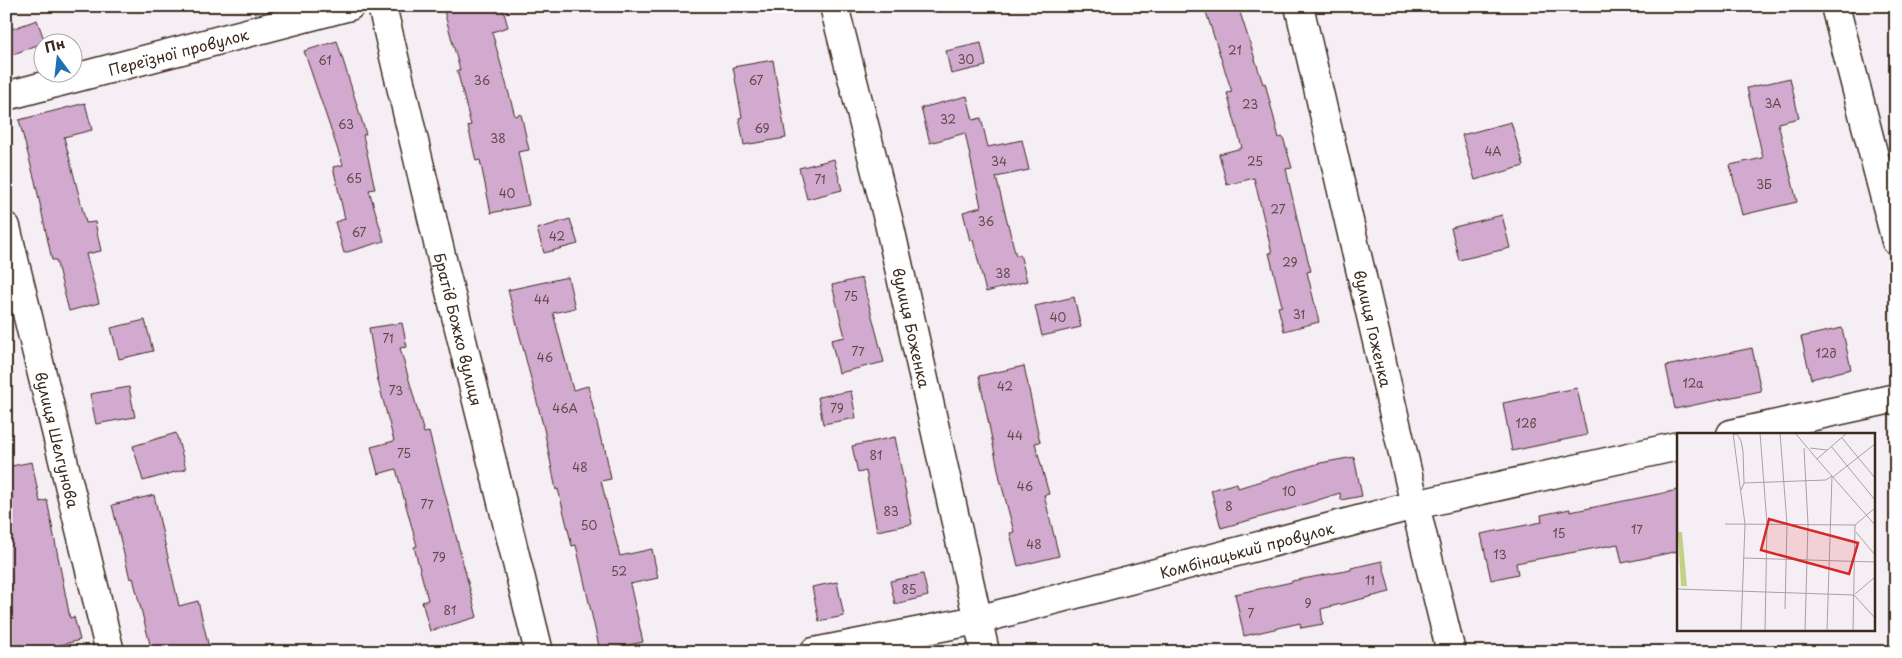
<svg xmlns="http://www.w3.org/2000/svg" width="1902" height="658" font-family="'Playpen Sans',sans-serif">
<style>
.building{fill:#d2a9cf;stroke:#3b2a1e}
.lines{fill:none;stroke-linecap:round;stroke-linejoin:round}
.minor-casing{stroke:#3b2a1e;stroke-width:31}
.minor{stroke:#fff;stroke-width:28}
.labels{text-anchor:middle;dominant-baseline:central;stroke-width:4.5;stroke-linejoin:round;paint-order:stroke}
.number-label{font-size:12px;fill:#614a4a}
.street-label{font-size:15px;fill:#3b2a1e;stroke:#fff}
.inset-road{fill:none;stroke:#aba09f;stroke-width:1}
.view{fill:#d62828;fill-opacity:0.15;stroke:#d62828;stroke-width:2.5}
.inset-edge{fill:none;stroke:#3b2a1e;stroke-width:2.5}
</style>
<rect width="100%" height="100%" fill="#f6eef5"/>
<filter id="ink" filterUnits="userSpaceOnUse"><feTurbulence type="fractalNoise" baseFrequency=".02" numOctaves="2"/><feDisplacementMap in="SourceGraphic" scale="10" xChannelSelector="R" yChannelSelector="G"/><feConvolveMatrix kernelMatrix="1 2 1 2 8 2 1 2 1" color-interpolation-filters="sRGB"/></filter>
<g filter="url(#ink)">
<g class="building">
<polygon points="462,6 502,6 508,27 492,32 515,116 521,114 529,150 518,152 529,205 491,213 480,160 476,161 468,126 471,125 457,70 460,70 444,11"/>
<polygon points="1204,6 1238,6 1263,84 1265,83 1279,138 1283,137 1292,168 1286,169 1303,245 1304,245 1311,271 1307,272 1319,322 1284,331 1278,307 1282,306 1269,253 1272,253 1254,178 1227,185 1219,154 1242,148 1227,93 1232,92"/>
<polygon points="37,20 45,42 6,57 6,31"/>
<polygon points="337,41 366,134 363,135 375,189 369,190 384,241 344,253 335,222 345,219 333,167 343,165 304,51"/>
<polygon points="981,43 986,66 951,74 946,51"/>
<polygon points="773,60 786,138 744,145 739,118 742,117 733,67"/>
<polygon points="1790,78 1799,118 1778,123 1797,202 1742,215 1730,165 1763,158 1747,88"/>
<polygon points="967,96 973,120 981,118 988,147 1022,140 1029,170 996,177 1016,256 1020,254 1027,281 986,292 973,240 970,241 963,212 981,207 965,133 930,143 921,108"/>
<polygon points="85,103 92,130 64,137 86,223 95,222 101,251 86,254 99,303 69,311 56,260 52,260 35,181 19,120"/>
<polygon points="1511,122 1524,166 1475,180 1462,135"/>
<polygon points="834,159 842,190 807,199 799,168"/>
<polygon points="1502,215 1510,248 1459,260 1451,228"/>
<polygon points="570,219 578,244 544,253 537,229"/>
<polygon points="568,277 575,308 553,313 573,390 588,386 602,444 604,444 611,479 601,481 620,556 652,549 658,578 630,584 643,642 600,651 576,545 572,546 558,489 556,490 544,429 508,290"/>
<polygon points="862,278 884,362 839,373 831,340 845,337 832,285"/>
<polygon points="1074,297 1081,327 1042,336 1035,306"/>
<polygon points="145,320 153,351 119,359 111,328"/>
<polygon points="402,323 407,347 400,348 424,433 429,432 477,617 430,631 422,602 428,600 414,547 417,546 396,469 378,474 371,447 394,441 378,381 369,328"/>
<polygon points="1842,328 1851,369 1811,379 1801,337"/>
<polygon points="1752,348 1761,391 1675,409 1666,366"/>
<polygon points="1024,366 1040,442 1035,443 1049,494 1044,495 1059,556 1018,566 1010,533 1014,532 1000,479 979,376"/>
<polygon points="129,387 135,417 96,424 90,394"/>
<polygon points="1577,388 1587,435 1512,451 1503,403"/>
<polygon points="851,391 856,418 823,424 818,397"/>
<polygon points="176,433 186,469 143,481 133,446"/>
<polygon points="895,437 912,524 877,531 866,471 858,473 852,446"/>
<polygon points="1354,457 1362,496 1341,500 1340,493 1290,509 1221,528 1211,490 1237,483 1238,488 1320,463"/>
<polygon points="32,462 40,502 47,500 70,618 74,617 80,640 33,652 6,652 6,467"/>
<polygon points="1678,490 1678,551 1622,563 1618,544 1516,563 1518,574 1491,580 1481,534 1542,522 1541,515 1570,509 1570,512"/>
<polygon points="154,495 179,606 198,601 210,652 152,652 133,578 130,579 112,505"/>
<polygon points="1382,561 1390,592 1321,609 1323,624 1301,628 1300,623 1244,636 1235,594 1292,582 1292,581 1351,570 1351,568"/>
<polygon points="923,574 928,596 895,604 890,581"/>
<polygon points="837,582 844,616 819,621 812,587"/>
</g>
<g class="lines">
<g class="minor-casing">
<g id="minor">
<path id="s1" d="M382,6l57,241 100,405"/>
<path id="s2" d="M834,6l55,217 96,429"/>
<path id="s3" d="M1299,6l116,499 36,147"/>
<polyline points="1835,6 1896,241"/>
<path id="s4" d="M6,96l344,-90"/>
<path id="s5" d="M6,227l104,425"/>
<polyline points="1731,434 1896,398"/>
<path id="s6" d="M814,652l163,-32 438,-115 263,-59"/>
</g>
</g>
<use href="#minor" class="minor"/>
</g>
</g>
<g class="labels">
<g class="number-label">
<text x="1235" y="50">21</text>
<text x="966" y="59">30</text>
<text x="325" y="60">61</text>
<text x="482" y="80">36</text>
<text x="756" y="80">67</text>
<text x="1773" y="103">3А</text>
<text x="1250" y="104">23</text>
<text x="948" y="119">32</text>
<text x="346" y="124">63</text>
<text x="762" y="128">69</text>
<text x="498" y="138">38</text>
<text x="1493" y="151">4А</text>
<text x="999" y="161">34</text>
<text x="1255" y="161">25</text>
<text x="354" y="178">65</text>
<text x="820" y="179">71</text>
<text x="1764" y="184">3Б</text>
<text x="507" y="193">40</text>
<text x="1278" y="209">27</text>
<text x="986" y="221">36</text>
<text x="359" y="232">67</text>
<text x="557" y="236">42</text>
<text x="1290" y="262">29</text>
<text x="1003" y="273">38</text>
<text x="851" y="296">75</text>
<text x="542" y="299">44</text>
<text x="1299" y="314">31</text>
<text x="1058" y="317">40</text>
<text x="388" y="338">71</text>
<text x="858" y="351">77</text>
<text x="1826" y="353">12д</text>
<text x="545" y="357">46</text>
<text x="1693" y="383">12а</text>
<text x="1005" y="386">42</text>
<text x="396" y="390">73</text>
<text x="565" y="408">46А</text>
<text x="837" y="408">79</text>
<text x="1526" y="423">12в</text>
<text x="1015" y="435">44</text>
<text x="404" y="453">75</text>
<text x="876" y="455">81</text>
<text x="580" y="467">48</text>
<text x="1025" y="486">46</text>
<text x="1289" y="491">10</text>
<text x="427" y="504">77</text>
<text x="1229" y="506">8</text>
<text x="891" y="511">83</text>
<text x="589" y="525">50</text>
<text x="1637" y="529">17</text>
<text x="1559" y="533">15</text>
<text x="1034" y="544">48</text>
<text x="1500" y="554">13</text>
<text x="439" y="557">79</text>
<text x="619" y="571">52</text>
<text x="1370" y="580">11</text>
<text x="909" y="589">85</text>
<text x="1308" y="603">9</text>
<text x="450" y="610">81</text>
<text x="1251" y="613">7</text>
</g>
<g class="street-label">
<text stroke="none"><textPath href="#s4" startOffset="178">Переїзної провулок</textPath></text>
<text stroke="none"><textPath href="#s2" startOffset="331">вулиця Боженка</textPath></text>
<text stroke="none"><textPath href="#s1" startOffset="332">Братів Божко вулиця</textPath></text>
<text stroke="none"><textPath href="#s3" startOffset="331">вулиця Гоженка</textPath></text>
<text stroke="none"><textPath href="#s5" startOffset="219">вулиця Шелгунова</textPath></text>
<text stroke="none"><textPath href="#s6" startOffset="445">Комбінацький провулок</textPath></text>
</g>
</g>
<g transform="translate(1677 433)">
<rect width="198" height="198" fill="#f6eef5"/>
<path d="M1,99h4l5,54h-6z" fill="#c3d185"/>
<path class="inset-road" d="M56,0l12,91 -4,106M83,0l7,91 -2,106M103,0l7,91 -2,85M118,0l22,26 30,-26M56,2l4,-1 4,7 2,10 1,32 -3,7M165,5l33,40M154,13l44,54M127,15l4,76 -3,106M133,15l17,2M140,26l58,66M156,44l42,-33M67,50l82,-3 6,-4M48,91l130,1M178,92l20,-17M179,99l19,23M66,125l132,4M0,156l177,6M178,161l20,-17M177,162l21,23M150,197l5,-154M176,197l2,-105"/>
<path class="view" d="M92,86l89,24 -9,31 -88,-24z"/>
<rect width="198" height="198" class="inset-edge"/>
</g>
<rect width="1902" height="658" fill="none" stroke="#fff" stroke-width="25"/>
<rect x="12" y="12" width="1877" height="633" fill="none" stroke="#3b2a1e" stroke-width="2" filter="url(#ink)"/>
<g transform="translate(58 58) rotate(345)"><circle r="24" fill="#ffffff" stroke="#b1aaa5"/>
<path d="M0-4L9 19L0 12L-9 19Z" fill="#1f6fb2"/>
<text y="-8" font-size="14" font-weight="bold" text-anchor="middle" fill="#3b2a1e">Пн</text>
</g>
</svg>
